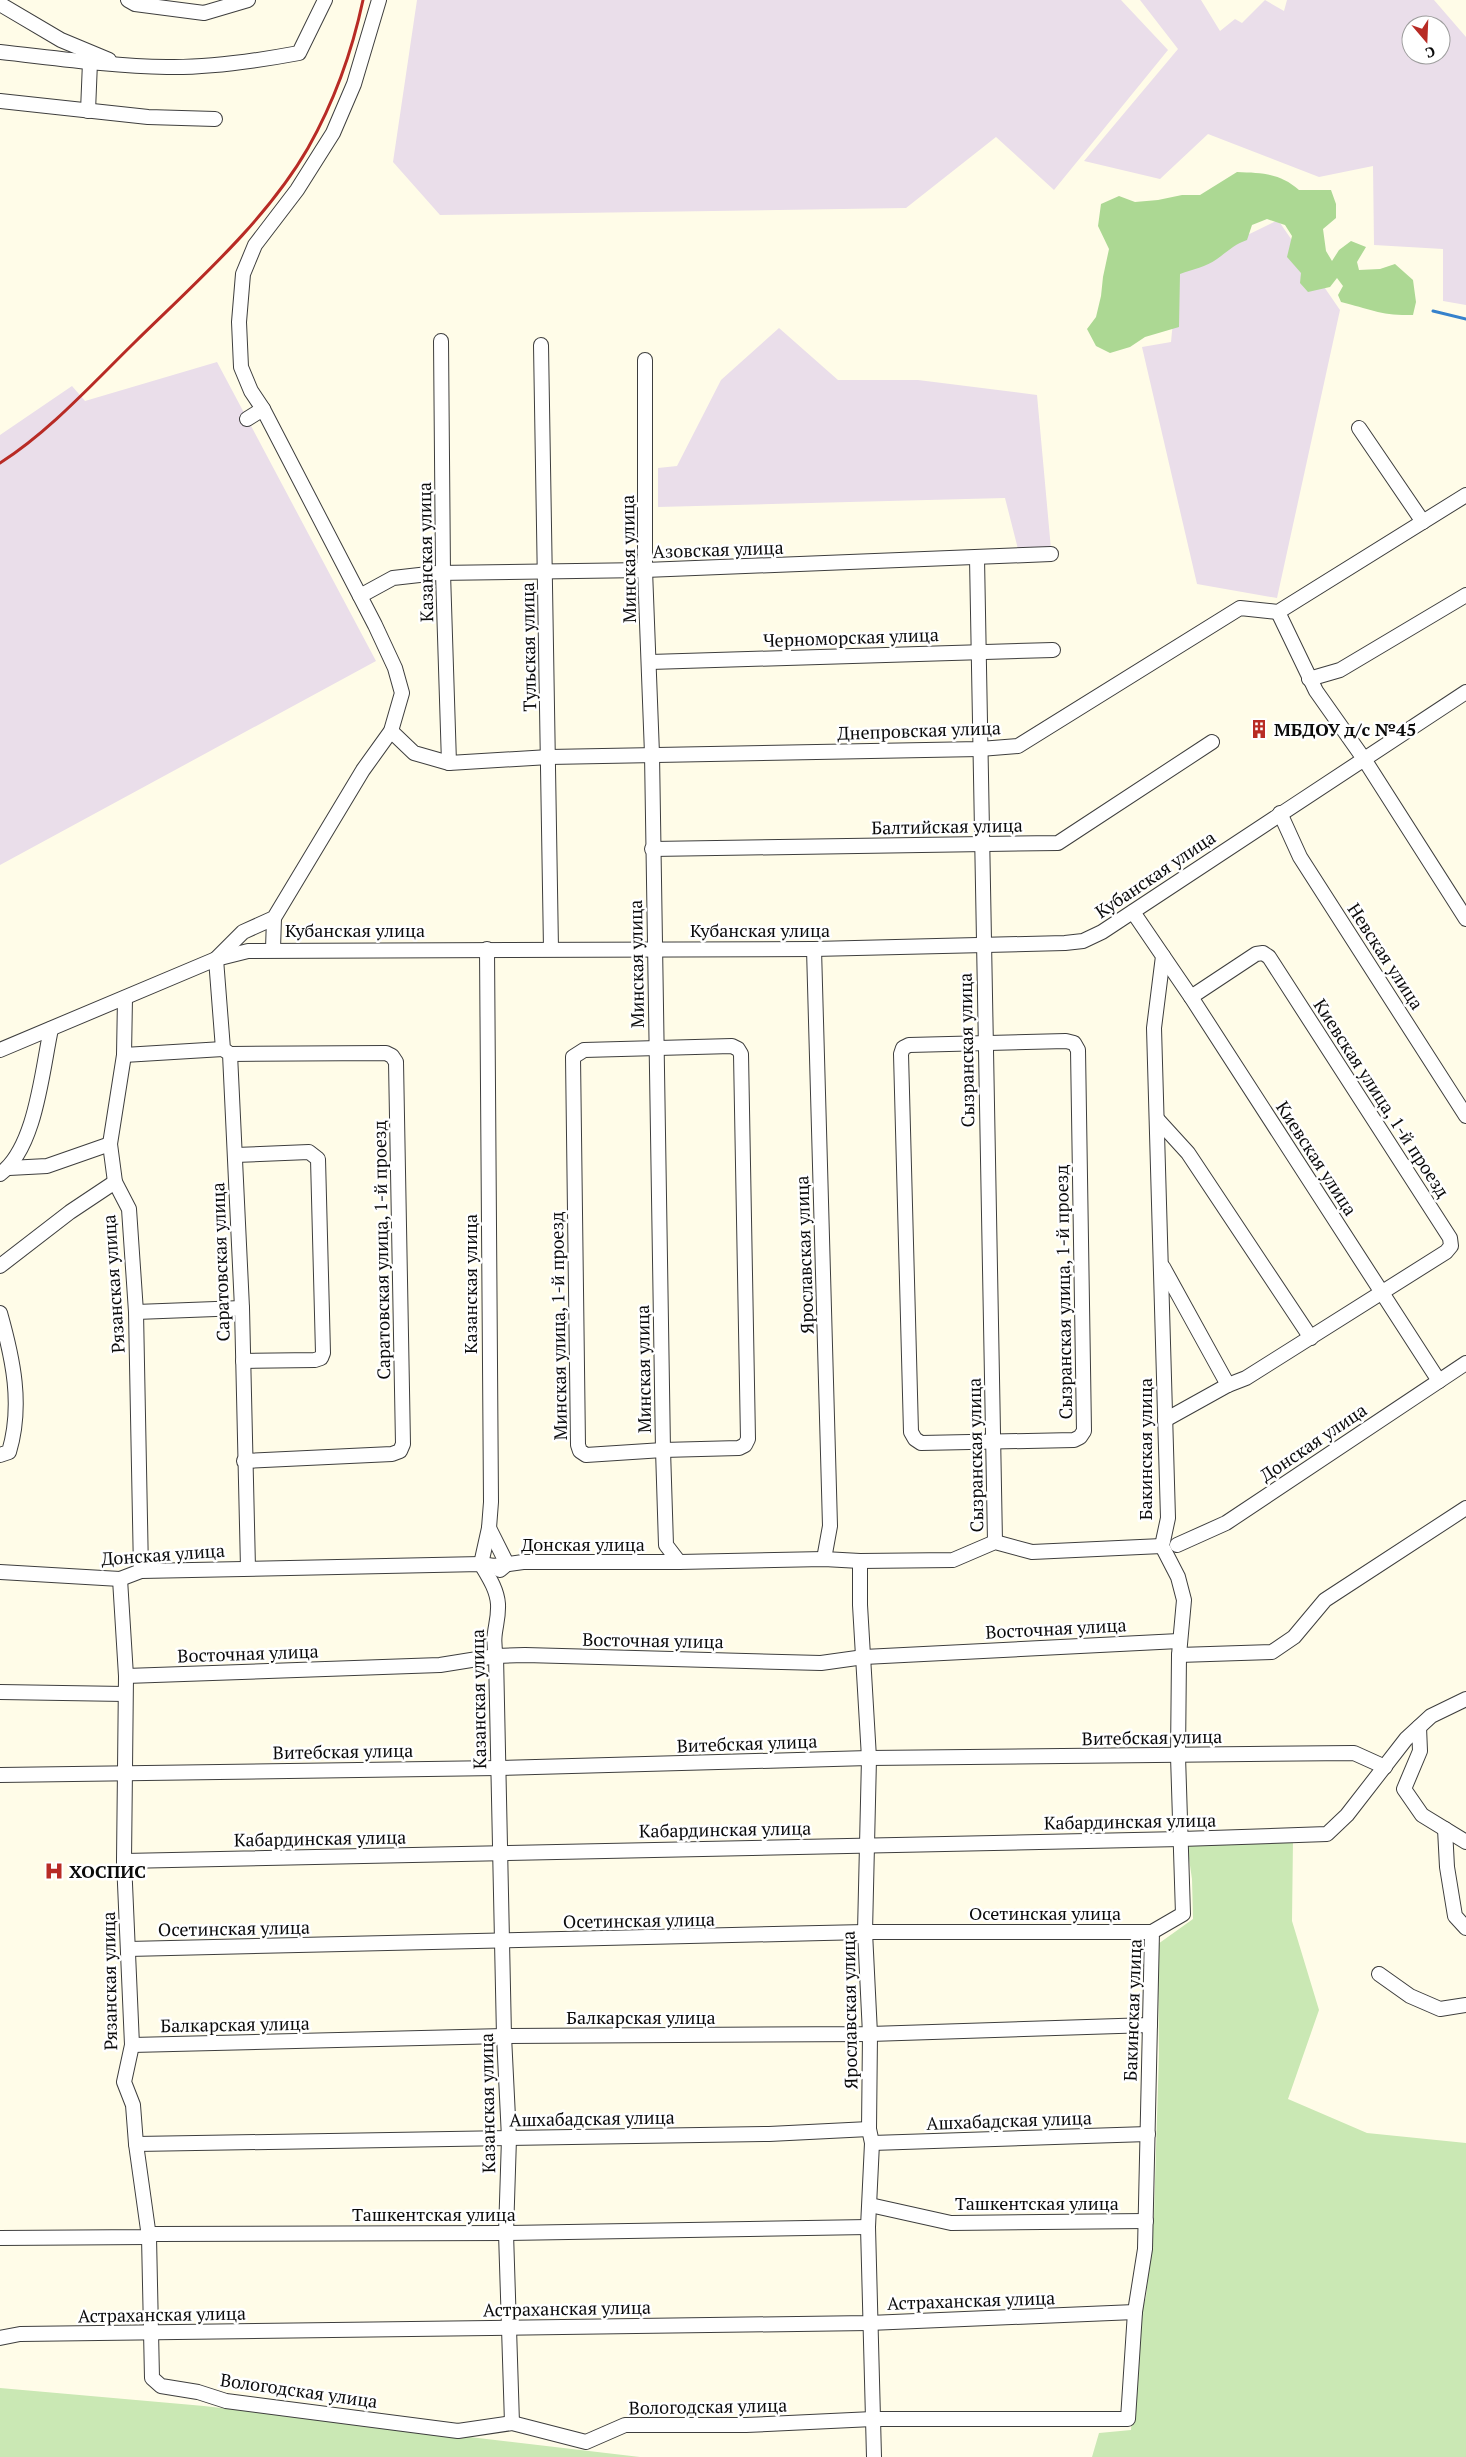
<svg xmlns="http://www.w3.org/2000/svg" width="1466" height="2457" font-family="'PT Serif',serif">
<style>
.industrial{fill:#eadeea;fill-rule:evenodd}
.green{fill:#cae8b4}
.forest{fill:#acd893}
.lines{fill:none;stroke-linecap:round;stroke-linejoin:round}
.stream{stroke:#3682cc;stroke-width:3}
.minor-casing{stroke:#3e3e3e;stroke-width:16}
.minor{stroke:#fff;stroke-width:14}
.rail{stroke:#b82b25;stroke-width:3}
.labels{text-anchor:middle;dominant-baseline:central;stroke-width:5;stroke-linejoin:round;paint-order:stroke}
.street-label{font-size:18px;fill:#0b0b0b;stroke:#fff}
.poi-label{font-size:18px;font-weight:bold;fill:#0b0b0b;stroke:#fff;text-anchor:start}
</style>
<rect width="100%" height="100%" fill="#fffce8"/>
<g class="industrial">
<polygon points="417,0 1121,0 1168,50 1054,190 996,137 906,208 440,215 393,162"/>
<path d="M1140,0h61l19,31 15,-12 7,4 23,-23 19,11 3,-11h147l32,37v268l-23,-4v-52l-69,-4 -1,-79 -54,11 -111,-43 -48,45 -76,-18 94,-112zM1411,25h30v30h-30z"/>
<polygon points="1278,220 1340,310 1277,598 1197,584 1142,347 1171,342 1178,269"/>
<polygon points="779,328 838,380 918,380 1037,395 1051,549 1019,553 1005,498 658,507 658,468 677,466 721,380"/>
<polygon points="217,362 376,661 0,865 0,435 72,386 85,401"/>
</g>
<g class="green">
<polygon points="1293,1839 1292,1921 1319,2010 1288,2099 1367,2133 1466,2143 1466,2457 1092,2457 1099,2433 1131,2430 1138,2320 1146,2297 1154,2214 1159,2054 1158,1944 1193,1919 1192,1879 1187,1845"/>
<polygon points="0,2388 204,2406 640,2457 0,2457"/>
</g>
<path class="forest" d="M1237,172c25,1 43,1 62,18h32l5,14v14l-13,11 3,22 6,10 7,-11 12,-9 15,6 -9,15 2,8 21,-1 15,-5 18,16 3,22 -3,13c-31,1 -43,-6 -72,-13l-3,-7 5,-9 -6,-8 -7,9 -22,5 -8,-9 1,-10 -14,-16 5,-21 -7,-11 -18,-6 -15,6 -5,15c-12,4 -19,11 -30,19 -11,8 -24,10 -37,15l-1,53 -34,10 -15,10 -20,6 -14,-7 -9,-17 9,-12 5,-21 2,-19 6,-28 -11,-23 3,-22 18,-8 16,6 23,-2 24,-5h18z"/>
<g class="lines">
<polyline class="stream" points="1433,311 1466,319"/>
<g class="minor-casing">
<g id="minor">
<polyline points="128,0 135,4 204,13 248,0"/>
<polyline points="0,4 61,40 109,60"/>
<path d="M0,52c55,6 111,14 167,15 44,1 89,-6 132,-14l26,-53"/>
<polyline points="0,101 148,117 215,119"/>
<polyline points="88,111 90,62"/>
<polyline points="441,341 443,573 449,763"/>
<polyline points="541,345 551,949"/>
<polyline points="645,360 645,570 652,754 663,1450 666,1545 679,1562"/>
<polyline points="263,409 251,391 241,367 239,322 243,274 255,245 297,190 333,133 354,84 379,0"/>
<polyline points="247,419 263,409 375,625 395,668 402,693 391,731 363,770 274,918 243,932 216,959 223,1049 230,1054 242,1308 248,1568"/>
<polyline points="1359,428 1423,522"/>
<polyline points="977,558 995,1542"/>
<polyline points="360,596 393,578 437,573 645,570 1051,554"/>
<polyline points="1278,612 1316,691 1364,759 1466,919"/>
<polyline points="650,662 1053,650"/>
<polyline points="1309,679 1340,670 1466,595"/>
<polyline points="391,731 414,753 449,763 549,757 980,749 1018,746 1240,608 1278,612 1466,495"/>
<polyline points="1280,813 1300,857 1466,1116"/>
<polyline points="652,849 1058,843 1212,742"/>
<polyline points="273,949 274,918"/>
<path d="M487,949l4,553 -2,26 -8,36c7,12 16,25 17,40 1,21 -7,28 -2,52l8,380 5,102 -3,95 6,190"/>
<polyline points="814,949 830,1526 824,1559"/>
<polyline points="1163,956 1191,997 1439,1381"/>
<polyline points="125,998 124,1055 110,1144 115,1182 129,1209 136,1312 141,1571"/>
<polygon points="1066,1041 1074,1043 1078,1050 1084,1431 1080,1437 1074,1440 921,1443 915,1439 911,1432 901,1054 903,1048 909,1045"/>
<polygon points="732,1046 738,1049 741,1054 748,1439 745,1445 739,1448 663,1450 586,1455 580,1451 578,1445 573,1057 584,1050"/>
<polyline points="0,1050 216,959 248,951 814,949 1065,943 1083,941 1102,932 1466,692"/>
<polyline points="230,1054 386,1053 392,1056 396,1062 403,1444 400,1451 392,1454 244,1461"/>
<polyline points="124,1055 223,1049"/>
<polyline points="1157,1119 1188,1153 1311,1338"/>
<polyline points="235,1155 309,1152 318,1159 323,1353 321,1358 315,1360 243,1361"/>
<polyline points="9,1168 47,1166 110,1144"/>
<path d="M0,1174c36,-26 42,-104 51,-145"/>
<polyline points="0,1266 70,1212 115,1182"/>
<polyline points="1163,1267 1228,1385"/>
<polyline points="136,1312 242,1308"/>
<path d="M0,1313c13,46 23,92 9,139l-9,3"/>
<polyline points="1165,1420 1228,1385 1246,1378 1446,1252 1451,1246 1450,1238 1269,957 1263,953 1256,954 1191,997"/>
<polyline points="489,1528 507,1564 500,1570"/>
<polyline points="1177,1545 1226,1523 1466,1363"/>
<polyline points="860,1561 860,1605 869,1758 865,1932 870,2034 869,2129 872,2143 868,2227 874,2457"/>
<polyline points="0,1572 120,1579 141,1571 481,1564 494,1566 523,1562 679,1562 824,1559 860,1561 953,1560 995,1542 1032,1552 1162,1546"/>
<polyline points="120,1579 126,1676 124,1861 132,2045 124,2082 133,2105 136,2144 149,2237 152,2378 161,2386 198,2392 226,2401 458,2431 512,2423 586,2442 625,2425 746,2425 873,2419 1128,2419 1135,2312 1145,2249 1152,1932 1183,1914 1178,1756 1179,1655 1184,1600 1178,1577 1162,1546 1168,1518 1154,1028 1163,956 1133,912"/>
<polyline points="1179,1655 1272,1652 1294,1637 1325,1600 1466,1508"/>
<polyline points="126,1676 440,1665 496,1656 525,1655 821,1663 864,1657 1179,1641"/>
<polyline points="0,1692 125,1694"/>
<polyline points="1419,1727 1420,1751 1404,1789 1422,1815 1466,1842"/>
<polyline points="0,1775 498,1768 869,1758 1354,1753 1385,1767"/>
<polyline points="1445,1829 1447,1867 1455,1916 1466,1928"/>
<polyline points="124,1861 1181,1839 1327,1834 1347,1815 1406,1739 1431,1716 1466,1699"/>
<polyline points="128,1949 865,1932 1152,1932"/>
<polyline points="1379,1974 1410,1996 1440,2009 1466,2005"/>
<polyline points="132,2045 504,2036 870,2034 1150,2025"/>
<polyline points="872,2143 1148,2134"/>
<polyline points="136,2144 769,2134 869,2129"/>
<polyline points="870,2205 951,2223 1146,2221"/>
<polyline points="0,2238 149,2237 153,2234 506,2233 868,2227"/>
<polyline points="0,2338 20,2334 869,2323 1135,2312"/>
</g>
</g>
<use href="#minor" class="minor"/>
<path class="rail" d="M0,463c50,-32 92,-79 135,-121 59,-58 131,-121 173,-194 26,-46 44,-96 55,-148"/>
</g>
<defs>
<g id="building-bare" transform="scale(1.5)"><path d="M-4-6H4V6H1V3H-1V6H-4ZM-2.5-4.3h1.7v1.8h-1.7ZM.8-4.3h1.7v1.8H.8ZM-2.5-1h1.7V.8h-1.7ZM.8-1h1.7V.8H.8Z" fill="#b82b25" stroke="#fff" stroke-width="2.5" paint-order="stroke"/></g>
<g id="hospital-bare" transform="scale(1.5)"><path d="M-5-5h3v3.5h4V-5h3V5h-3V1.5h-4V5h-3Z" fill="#b82b25" stroke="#fff" stroke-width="2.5" paint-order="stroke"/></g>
</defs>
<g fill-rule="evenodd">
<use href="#building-bare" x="1259" y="729"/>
<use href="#hospital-bare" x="54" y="1871"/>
</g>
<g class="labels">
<g class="street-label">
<text transform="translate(718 549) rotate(-2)">Азовская улица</text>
<text transform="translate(425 552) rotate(-91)">Казанская улица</text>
<text transform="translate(628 559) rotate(-91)">Минская улица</text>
<text transform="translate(851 637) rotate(-2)">Черноморская улица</text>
<text transform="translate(528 647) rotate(-91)">Тульская улица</text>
<text transform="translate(919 730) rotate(-2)">Днепровская улица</text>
<text transform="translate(947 826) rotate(-1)">Балтийская улица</text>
<text transform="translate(1155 874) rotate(-34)">Кубанская улица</text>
<text x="355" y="930">Кубанская улица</text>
<text x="760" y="930">Кубанская улица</text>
<text transform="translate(1386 956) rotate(57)">Невская улица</text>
<text transform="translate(636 964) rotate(-91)">Минская улица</text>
<text transform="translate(966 1050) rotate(-91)">Сызранская улица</text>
<text transform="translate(1382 1098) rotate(57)">Киевская улица, 1-й проезд</text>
<text transform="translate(1317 1158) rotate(57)">Киевская улица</text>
<text transform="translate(381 1250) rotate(-91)">Саратовская улица, 1-й проезд</text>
<text transform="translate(804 1255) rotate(-92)">Ярославская улица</text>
<text transform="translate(220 1262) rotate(-92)">Саратовская улица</text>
<text transform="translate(113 1284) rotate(-94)">Рязанская улица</text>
<text transform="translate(470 1284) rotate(-90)">Казанская улица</text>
<text transform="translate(1063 1292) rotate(-91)">Сызранская улица, 1-й проезд</text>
<text transform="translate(558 1326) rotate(-91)">Минская улица, 1-й проезд</text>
<text transform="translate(643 1369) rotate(-91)">Минская улица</text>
<text transform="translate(1313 1442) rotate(-34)">Донская улица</text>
<text transform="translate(1145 1449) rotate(-90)">Бакинская улица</text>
<text transform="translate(975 1455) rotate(-91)">Сызранская улица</text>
<text x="583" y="1544">Донская улица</text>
<text transform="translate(163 1554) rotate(-4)">Донская улица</text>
<text transform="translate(1056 1628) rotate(-3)">Восточная улица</text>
<text transform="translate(653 1640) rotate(1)">Восточная улица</text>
<text transform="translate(248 1653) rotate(-2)">Восточная улица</text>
<text transform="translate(478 1699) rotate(-91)">Казанская улица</text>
<text transform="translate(1152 1737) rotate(-1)">Витебская улица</text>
<text transform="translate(747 1743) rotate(-2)">Витебская улица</text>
<text transform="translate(343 1751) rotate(-1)">Витебская улица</text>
<text transform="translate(1130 1821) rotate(-1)">Кабардинская улица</text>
<text transform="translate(725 1829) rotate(-1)">Кабардинская улица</text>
<text transform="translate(320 1838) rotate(-1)">Кабардинская улица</text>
<text x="1045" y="1913">Осетинская улица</text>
<text transform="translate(639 1920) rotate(-1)">Осетинская улица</text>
<text transform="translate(234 1928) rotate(-1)">Осетинская улица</text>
<text transform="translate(109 1981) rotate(-91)">Рязанская улица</text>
<text transform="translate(849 2010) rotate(-91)">Ярославская улица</text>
<text transform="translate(1132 2010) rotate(-88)">Бакинская улица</text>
<text x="641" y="2017">Балкарская улица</text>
<text transform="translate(235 2024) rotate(-1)">Балкарская улица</text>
<text transform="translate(487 2103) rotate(-91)">Казанская улица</text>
<text transform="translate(592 2118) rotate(-1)">Ашхабадская улица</text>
<text transform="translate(1009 2120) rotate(-2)">Ашхабадская улица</text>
<text x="1037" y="2203">Ташкентская улица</text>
<text x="434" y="2214">Ташкентская улица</text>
<text transform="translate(971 2300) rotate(-2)">Астраханская улица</text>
<text transform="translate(567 2308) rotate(-1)">Астраханская улица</text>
<text transform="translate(162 2314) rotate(-1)">Астраханская улица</text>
<text transform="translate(299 2390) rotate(8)">Вологодская улица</text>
<text transform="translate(708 2406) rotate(-1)">Вологодская улица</text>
</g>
<g class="poi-label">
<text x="1274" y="729">МБДОУ д/с №45</text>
<text x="69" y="1871">ХОСПИС</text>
</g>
</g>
<g transform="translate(1426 40) rotate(161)"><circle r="24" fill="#ffffff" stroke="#9d9d9d"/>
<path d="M0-4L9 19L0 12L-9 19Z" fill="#b82b25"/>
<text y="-8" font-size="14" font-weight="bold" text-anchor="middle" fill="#0b0b0b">С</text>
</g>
</svg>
